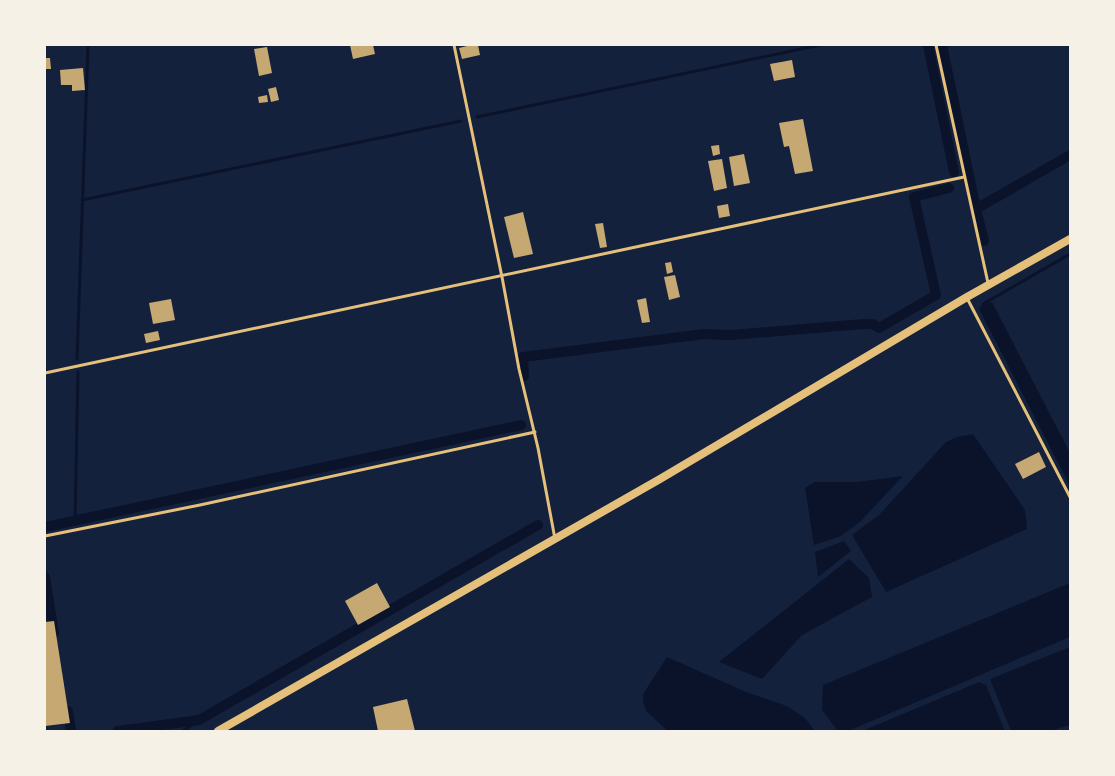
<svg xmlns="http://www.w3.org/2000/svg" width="1115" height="776" font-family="'Crimson Pro',serif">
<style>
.water{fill:#0b132b}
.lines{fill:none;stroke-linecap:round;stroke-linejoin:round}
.stream{stroke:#0b132b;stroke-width:3}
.canal{stroke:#0b132b;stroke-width:10}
.building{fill:#c6a872}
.service{stroke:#e5c07b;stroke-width:3}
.tertiary{stroke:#e5c07b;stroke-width:8}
</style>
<rect width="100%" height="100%" fill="#14213d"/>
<g class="water">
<polygon points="992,302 1070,453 1070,486 979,309 983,304"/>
<polygon points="973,434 1025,510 1027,529 886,592 852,535 879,515 946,442 957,437"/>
<polygon points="903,476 861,521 841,536 814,545 805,488 814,482 857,482"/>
<polygon points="844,541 851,551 818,577 815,552"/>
<polygon points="849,559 869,578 872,597 802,635 762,679 719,662"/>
<polygon points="1070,583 1070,637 848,731 838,731 822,710 823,685"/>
<polygon points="1070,647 1070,725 1050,731 1011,731 990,679"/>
<polygon points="667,657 746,692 787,706 805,718 815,731 668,731 646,711 643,702 643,694"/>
<polygon points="979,682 986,685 1005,731 862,731"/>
</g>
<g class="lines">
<g class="stream">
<polyline points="477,117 820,45"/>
<polyline points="82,200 461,121"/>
<polyline points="983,304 1070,254"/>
<polyline points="77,359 88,45"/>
<polyline points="75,521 78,372"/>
<polyline points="183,731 199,720"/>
</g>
<g class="canal">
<polyline points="928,45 954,172"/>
<polyline points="942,45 976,209"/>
<polyline points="984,241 976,209 1070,155"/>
<polyline points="524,376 523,357 704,334 731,335 863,324 873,324 879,328 936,295 914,197 949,188"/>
<polyline points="45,527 521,425"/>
<polyline points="45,577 54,633"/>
<polyline points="68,711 71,731"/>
<polyline points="118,731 199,720 538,525"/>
</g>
</g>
<g class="building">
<polygon points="350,45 373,45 375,54 353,59"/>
<polygon points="471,45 478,45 480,55 462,59 459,48"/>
<polygon points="267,47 272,73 259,76 254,49"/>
<polygon points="45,58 50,58 51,69 45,69"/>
<polygon points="792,60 795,77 774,81 770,64"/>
<polygon points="83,68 85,90 72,91 72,85 61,85 60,70"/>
<polygon points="276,87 279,100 271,102 268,89"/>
<polygon points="267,95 268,102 259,103 258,97"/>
<polygon points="803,119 813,171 795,174 789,146 784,147 779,123"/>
<polygon points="719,145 720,154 713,156 711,146"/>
<polygon points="744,154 750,183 734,186 729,157"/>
<polygon points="722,159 727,188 714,191 708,161"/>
<polygon points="728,204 730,216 719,218 717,206"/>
<polygon points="523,212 533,254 514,258 504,217"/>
<polygon points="603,223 607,247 600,248 595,224"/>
<polygon points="671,262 673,272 667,274 665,263"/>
<polygon points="675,275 680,297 669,300 664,277"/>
<polygon points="646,298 650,322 642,323 637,300"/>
<polygon points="171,299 175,320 153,324 149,303"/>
<polygon points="158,331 160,340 146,343 144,334"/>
<polygon points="1039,452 1046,467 1023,479 1015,464"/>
<polygon points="377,583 390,607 358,625 345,601"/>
<polygon points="54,621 70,723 45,726 45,622"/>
<polygon points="407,699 415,731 378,731 373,707"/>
</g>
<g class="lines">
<g class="service">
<polyline points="454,45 502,277 519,369 538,448 555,539"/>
<polyline points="936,45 988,283"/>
<polyline points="967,298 1070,497"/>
<polyline points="45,373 964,177"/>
<polyline points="45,536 200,505 535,432"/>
</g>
<polyline class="tertiary" points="218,731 660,479 967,297 1070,239"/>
</g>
<rect width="1115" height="776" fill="none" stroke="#f6f1e7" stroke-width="92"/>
</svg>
